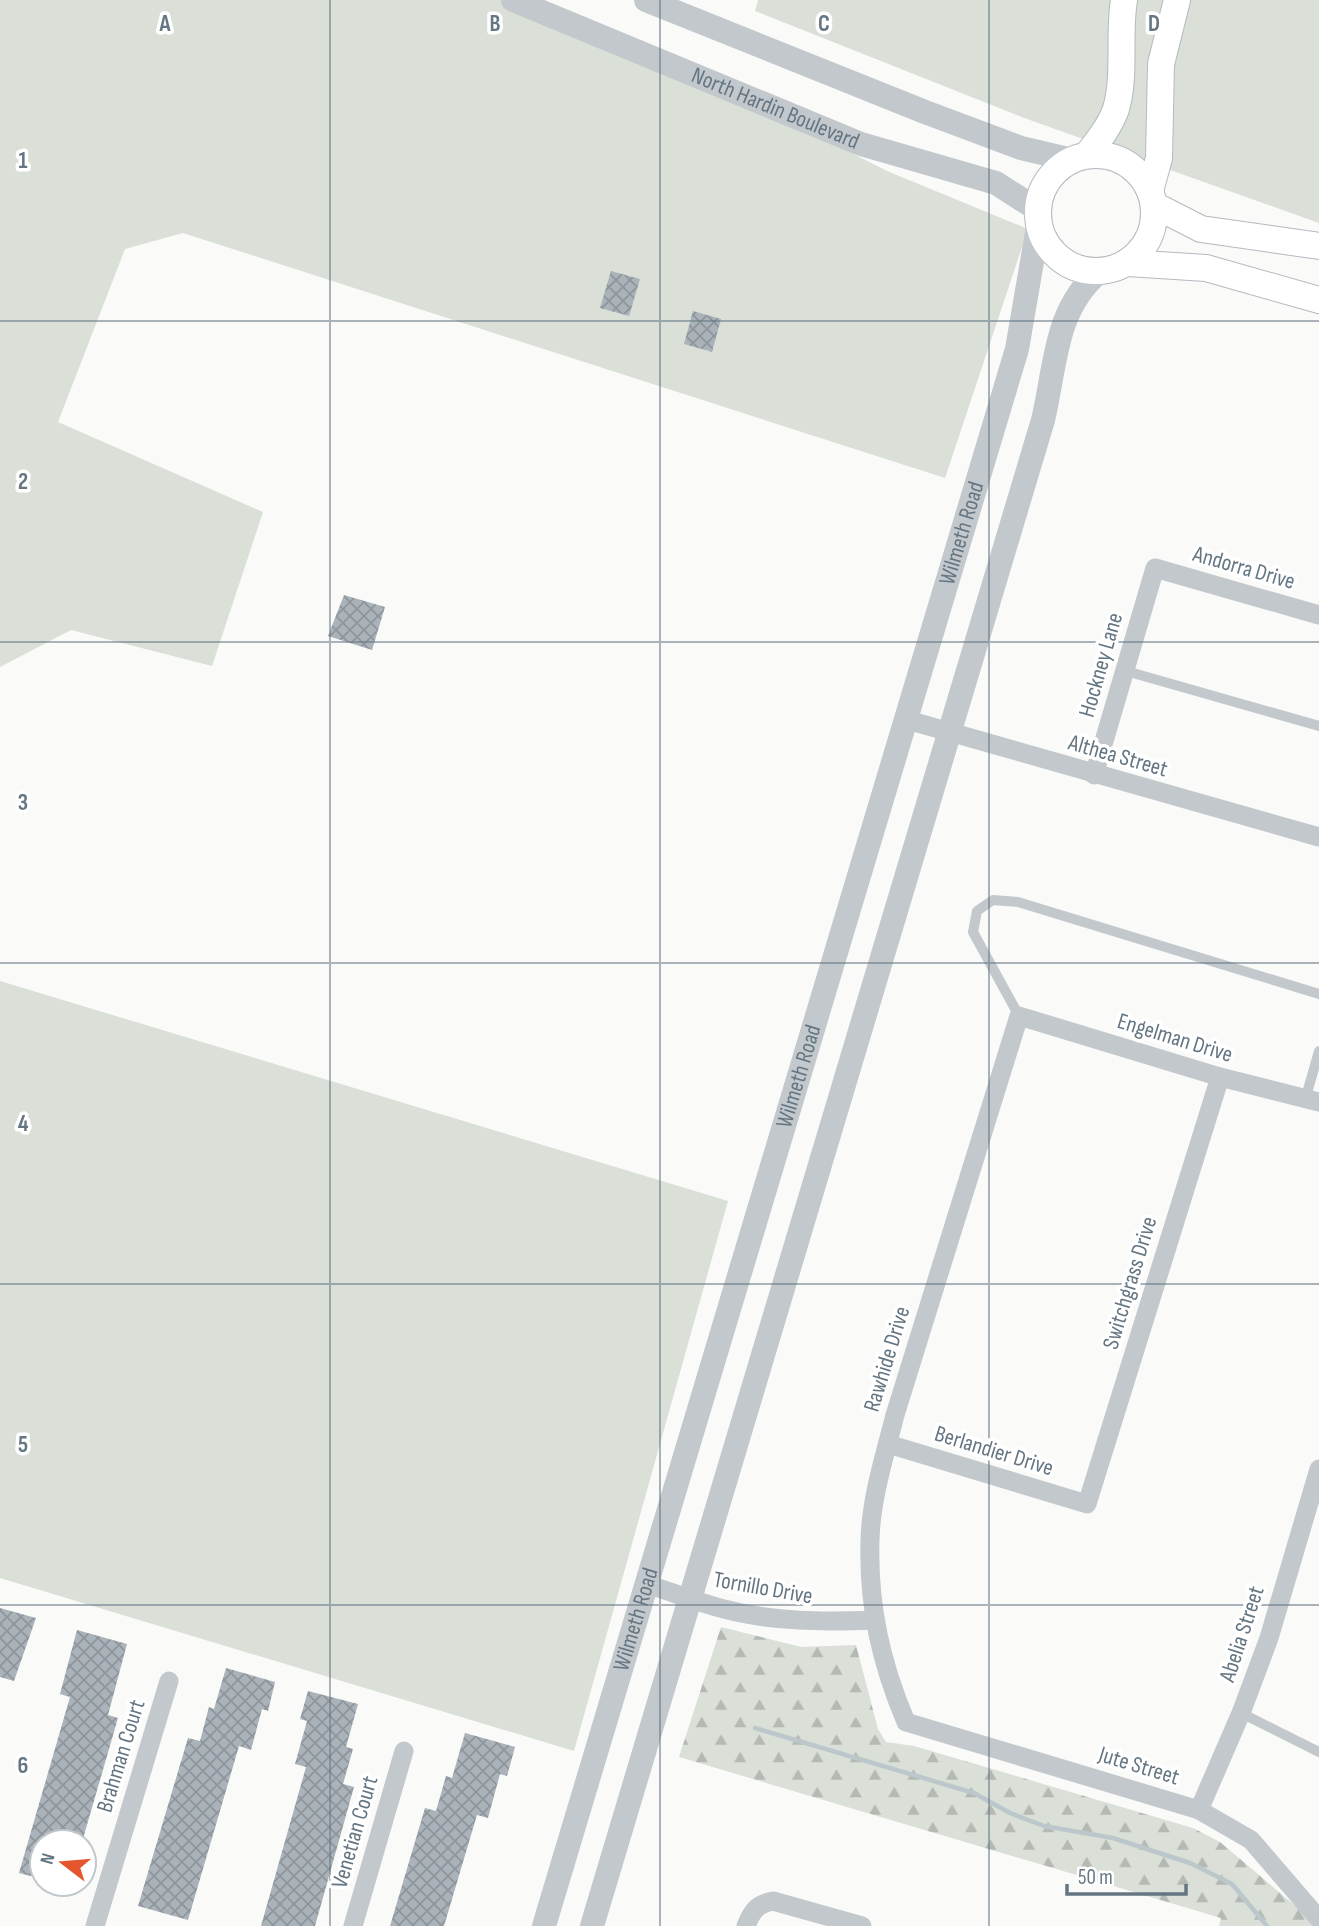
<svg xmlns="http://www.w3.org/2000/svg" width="1319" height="1926" font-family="'Sofia Sans Condensed',sans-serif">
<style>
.grass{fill:#dadfd7}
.forest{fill:url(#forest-firs)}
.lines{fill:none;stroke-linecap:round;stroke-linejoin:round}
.stream{stroke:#bbc7cb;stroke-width:4.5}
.building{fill:url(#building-cross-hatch)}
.secondary-casing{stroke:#b3babf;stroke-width:28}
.service{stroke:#c3c8cc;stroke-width:10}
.minor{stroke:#c3c8cc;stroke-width:19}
.tertiary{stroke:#c3c8cc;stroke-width:24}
.secondary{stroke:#fff;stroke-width:26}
.grid{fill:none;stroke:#657683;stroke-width:2;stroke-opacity:0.55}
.labels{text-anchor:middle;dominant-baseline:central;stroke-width:7;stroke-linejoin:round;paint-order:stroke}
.street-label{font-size:23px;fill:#657683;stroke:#fff}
.grid-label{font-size:23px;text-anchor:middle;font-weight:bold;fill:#657683;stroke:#fff;stroke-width:7;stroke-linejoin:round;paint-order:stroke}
</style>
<defs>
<pattern id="forest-firs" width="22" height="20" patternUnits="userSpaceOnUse" patternTransform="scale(1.75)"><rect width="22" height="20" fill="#dadfd7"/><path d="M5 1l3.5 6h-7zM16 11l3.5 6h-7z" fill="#b4b9b4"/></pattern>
<pattern id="building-cross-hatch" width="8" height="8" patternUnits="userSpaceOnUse" patternTransform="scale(1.75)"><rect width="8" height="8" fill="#aab3b9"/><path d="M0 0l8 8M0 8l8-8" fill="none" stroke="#8e969c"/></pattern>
</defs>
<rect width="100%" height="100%" fill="#fafaf8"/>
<g class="grass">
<polygon points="0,0 518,0 706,79 887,171 1028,229 945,478 183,233 125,249 58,422 263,512 212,666 71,630 0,667"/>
<polygon points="758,0 1319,0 1319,223 1027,119 755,11"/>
<polygon points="0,981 728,1201 574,1751 0,1578"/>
</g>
<polygon class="forest" points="721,1627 801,1647 856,1645 878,1729 886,1742 914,1746 1193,1828 1220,1842 1319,1926 1219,1926 1221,1918 679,1757"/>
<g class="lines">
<polyline class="stream" points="755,1728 974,1793 1010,1813 1044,1826 1113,1838 1190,1863 1232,1884 1267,1926"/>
</g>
<g class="building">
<polygon points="611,271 640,279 629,316 600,308"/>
<polygon points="693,311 721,319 712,352 684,344"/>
<polygon points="344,595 385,607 372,650 328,636"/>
<polygon points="0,1608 36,1618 14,1681 0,1677"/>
<polygon points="77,1630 127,1644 108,1715 118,1718 82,1842 42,1842 42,1879 19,1873 70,1697 60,1694"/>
<polygon points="226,1668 275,1682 268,1711 262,1709 251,1750 239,1746 188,1920 138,1906 188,1738 200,1741 209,1707 214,1709"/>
<polygon points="308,1691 358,1704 346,1747 353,1749 343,1784 354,1787 315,1926 261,1926 306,1767 295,1764 307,1721 300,1719"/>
<polygon points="465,1733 515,1747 507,1776 500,1774 488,1818 477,1815 444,1926 390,1926 425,1808 436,1811 446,1776 452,1778"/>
</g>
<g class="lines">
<g class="secondary-casing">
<g id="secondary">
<circle cx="1096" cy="213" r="58"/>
<path d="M1087,155c11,-14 23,-29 29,-46 10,-35 2,-73 8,-109"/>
<polyline points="1150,191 1159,158 1161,64 1177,0"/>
<polyline points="1154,205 1201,229 1319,246"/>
<polyline points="1128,263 1206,268 1319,300"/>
</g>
</g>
<g class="service">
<polyline points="1126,671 1319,726"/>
<polyline points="1019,1016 973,932 977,911 993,900 1018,902 1319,994"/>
<polyline points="1305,1100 1319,1051"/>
<polyline points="1241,1713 1319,1752"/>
</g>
<g class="minor">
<polyline points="904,719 1319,837"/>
<polyline points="1094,775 1155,568 1319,615"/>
<path d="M1319,1102l-99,-25 -201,-61 -124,399c-10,40 -24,83 -25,125 -2,66 11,123 36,182l293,88 52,30 68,79"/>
<polyline points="888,1444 1087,1504 1220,1077"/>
<path d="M646,1584c26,8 51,18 78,25 49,13 100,13 151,11"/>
<polyline points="1199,1810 1241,1713 1269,1638 1319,1469"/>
<polyline points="95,1926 169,1681"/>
<polyline points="353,1926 404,1751"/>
<path d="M746,1926c6,-15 11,-22 27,-25l89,25"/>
</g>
<g class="tertiary">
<path id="s1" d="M513,0l348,144 135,39 42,27"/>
<polyline points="646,0 925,112 1021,148 1072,160"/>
<path id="s2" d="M544,1926l473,-1577 22,-128"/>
<path d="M592,1926l451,-1506c13,-54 11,-110 56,-148"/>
</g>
<use href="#secondary" class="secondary"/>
</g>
<path class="grid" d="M330,0v1926M660,0v1926M989,0v1926M0,321h1319M0,642h1319M0,963h1319M0,1284h1319M0,1605h1319"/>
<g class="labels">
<g class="street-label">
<text stroke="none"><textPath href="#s1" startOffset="284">North Hardin Boulevard</textPath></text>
<text stroke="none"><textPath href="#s2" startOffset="1454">Wilmeth Road</textPath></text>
<text transform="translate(1244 568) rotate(16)">Andorra Drive</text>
<text transform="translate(1101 665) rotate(-74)">Hockney Lane</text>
<text transform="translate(1118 756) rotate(16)">Althea Street</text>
<text transform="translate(1175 1038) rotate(17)">Engelman Drive</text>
<text stroke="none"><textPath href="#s2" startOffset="887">Wilmeth Road</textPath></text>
<text transform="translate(1130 1283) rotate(-73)">Switchgrass Drive</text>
<text transform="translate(887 1359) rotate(-73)">Rawhide Drive</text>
<text transform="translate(994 1451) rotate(17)">Berlandier Drive</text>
<text transform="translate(763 1588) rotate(10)">Tornillo Drive</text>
<text stroke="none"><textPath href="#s2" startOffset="320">Wilmeth Road</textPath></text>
<text transform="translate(1242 1634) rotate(-72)">Abelia Street</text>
<text transform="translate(121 1756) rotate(-73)">Brahman Court</text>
<text transform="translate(1139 1766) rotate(17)">Jute Street</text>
<text transform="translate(355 1832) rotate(-74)">Venetian Court</text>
</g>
</g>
<g class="grid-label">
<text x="165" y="31">A</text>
<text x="495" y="31">B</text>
<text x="824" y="31">C</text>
<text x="1154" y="31">D</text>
<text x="23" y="168">1</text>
<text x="23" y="489">2</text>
<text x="23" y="810">3</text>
<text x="23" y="1131">4</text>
<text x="23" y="1452">5</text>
<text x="23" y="1773">6</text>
</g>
<g transform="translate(63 1863) rotate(286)"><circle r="33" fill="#ffffff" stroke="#c1c8cd" stroke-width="2"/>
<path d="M0-5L12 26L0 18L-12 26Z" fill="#e4572e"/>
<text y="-10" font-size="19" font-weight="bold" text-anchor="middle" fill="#657683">N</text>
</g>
<path d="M1067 1884v10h119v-10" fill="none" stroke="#657683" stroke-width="3.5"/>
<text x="1078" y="1884" font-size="21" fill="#657683" stroke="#ffffff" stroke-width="5" paint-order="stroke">50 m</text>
</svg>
